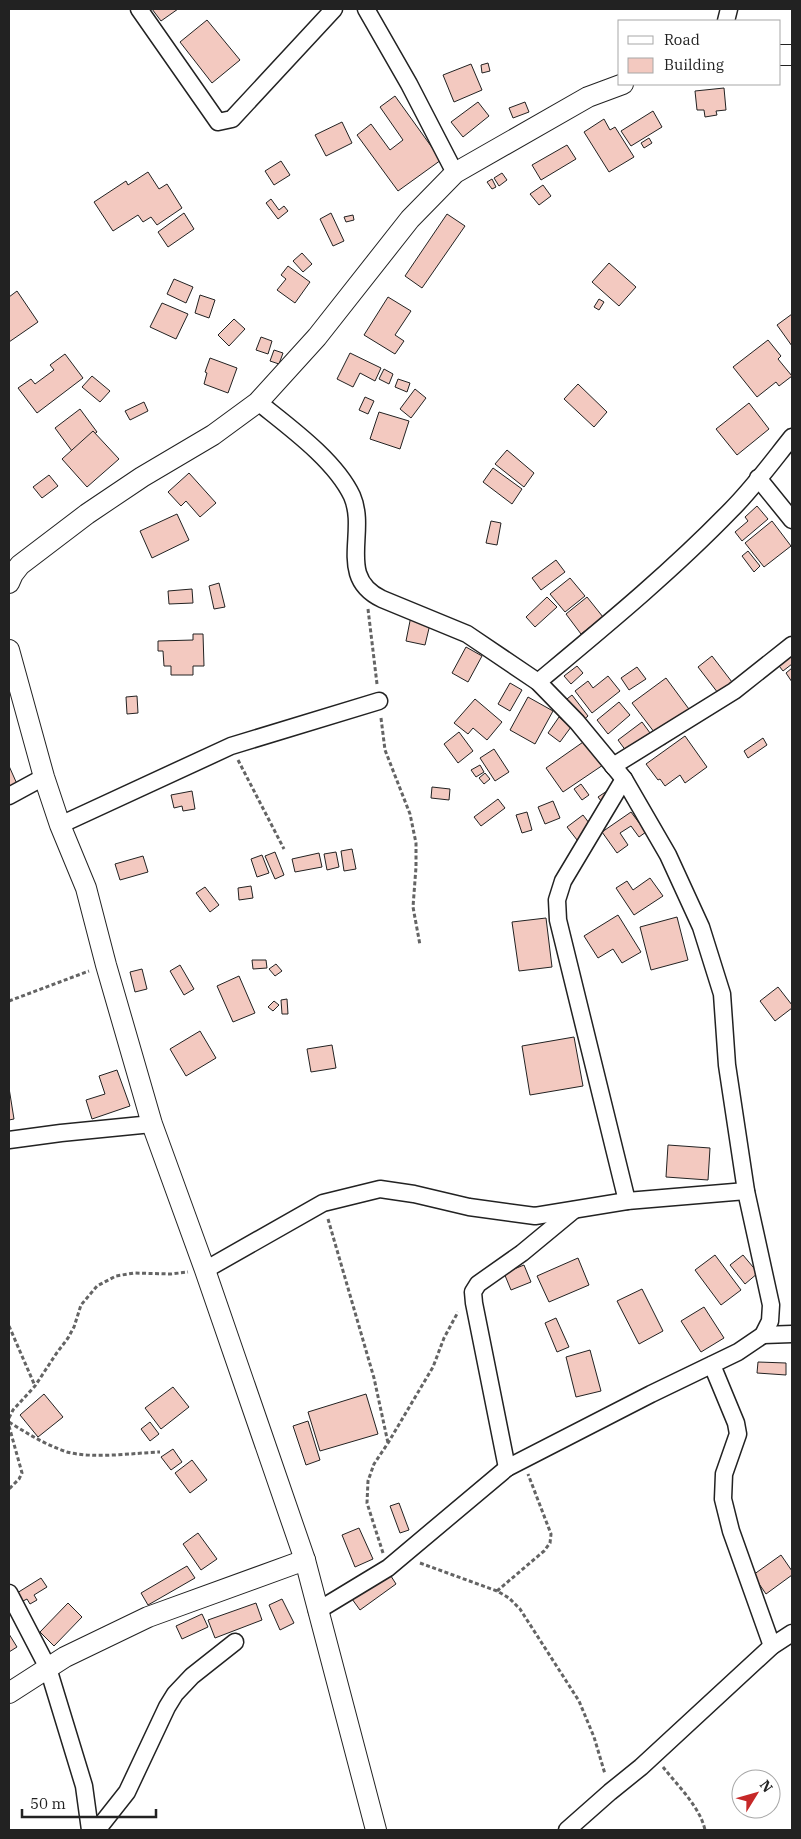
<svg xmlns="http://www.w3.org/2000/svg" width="801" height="1839" font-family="'IBM Plex Serif',serif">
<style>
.building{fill:#f3c9c0;stroke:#222}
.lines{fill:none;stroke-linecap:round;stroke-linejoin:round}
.minor-casing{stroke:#222;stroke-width:19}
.tertiary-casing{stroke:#222;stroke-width:22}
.path{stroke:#646464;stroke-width:3;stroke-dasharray:4 2.5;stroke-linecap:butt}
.minor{stroke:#fff;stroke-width:16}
.tertiary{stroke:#fff;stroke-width:20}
</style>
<rect width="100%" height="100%" fill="#fff"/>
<g class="building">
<polygon points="152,9 178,9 161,21"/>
<polygon points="207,20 240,60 212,83 180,42"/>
<polygon points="488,63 490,71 482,73 481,65"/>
<polygon points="471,64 482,90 454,102 443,75"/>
<polygon points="724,88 726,110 716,111 717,115 705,117 704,110 697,110 695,91"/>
<polygon points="395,96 441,160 398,191 357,135 371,124 390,150 403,140 380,107"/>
<polygon points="478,102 489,116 463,137 451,122"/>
<polygon points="525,102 529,112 513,118 509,108"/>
<polygon points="653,111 662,127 631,146 621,131"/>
<polygon points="604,119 610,130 615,127 634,157 609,172 584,132"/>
<polygon points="342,122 352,143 326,156 315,135"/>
<polygon points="649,138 652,143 644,148 641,143"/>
<polygon points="567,145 576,159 541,180 532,165"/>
<polygon points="281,161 290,175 274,185 265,171"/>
<polygon points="148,172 159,189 167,184 182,208 157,225 151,217 143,222 138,215 113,231 94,202 126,181 128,185"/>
<polygon points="502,173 507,180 499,186 494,178"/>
<polygon points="492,179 496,187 492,189 487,182"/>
<polygon points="543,185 551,196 539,205 530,194"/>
<polygon points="271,199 279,210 284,206 288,211 278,219 266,203"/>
<polygon points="184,213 194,229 168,247 158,232"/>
<polygon points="331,213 344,241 333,246 320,219"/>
<polygon points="447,214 465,226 422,288 405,276"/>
<polygon points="353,215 354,220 346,222 344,217"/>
<polygon points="302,253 312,264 303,272 293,261"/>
<polygon points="609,263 636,287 619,306 592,282"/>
<polygon points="288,266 310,282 295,303 277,290 286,279 281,275"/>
<polygon points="174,279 193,287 186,303 167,294"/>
<polygon points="17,291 38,322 9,342 9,297"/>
<polygon points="200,295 215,300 209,318 195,313"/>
<polygon points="388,297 411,311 395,335 404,341 395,354 364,335"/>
<polygon points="599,299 604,302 599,310 594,307"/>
<polygon points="162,303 188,314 176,339 150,327"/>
<polygon points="792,314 792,346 777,325"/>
<polygon points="234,319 245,329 229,346 218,335"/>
<polygon points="261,337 272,341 268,354 256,350"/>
<polygon points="768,340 781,356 778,359 792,376 779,386 776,382 757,397 733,367"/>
<polygon points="274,350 283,353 279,364 270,361"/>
<polygon points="350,353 381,368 375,381 360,373 353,387 337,379"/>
<polygon points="65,354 83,378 37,413 18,388 31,379 35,384 54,370 50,365"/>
<polygon points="210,358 237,368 228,393 204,384 207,373 205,372"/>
<polygon points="384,369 393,374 389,384 379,379"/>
<polygon points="92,376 110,391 100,402 82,387"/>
<polygon points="398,379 410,383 407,392 395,387"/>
<polygon points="578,384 607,412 594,427 564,399"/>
<polygon points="415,389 426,398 411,418 400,409"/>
<polygon points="365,397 374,401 368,414 359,410"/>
<polygon points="144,402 148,411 130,420 125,411"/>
<polygon points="749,403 769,429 737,455 716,429"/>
<polygon points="80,409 97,432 72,451 55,428"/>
<polygon points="379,412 409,421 400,449 370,439"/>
<polygon points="93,431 119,459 87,487 62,459"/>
<polygon points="507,450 534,473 524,487 495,464"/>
<polygon points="493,468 522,489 512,504 483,482"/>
<polygon points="189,473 216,503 200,517 186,501 181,506 168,492"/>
<polygon points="49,475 58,486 42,498 33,487"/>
<polygon points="757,506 768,519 742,541 735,532 748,521 745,517"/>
<polygon points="177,514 189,540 152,558 140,531"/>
<polygon points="491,521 501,523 497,545 486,543"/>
<polygon points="772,521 791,546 764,567 745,543"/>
<polygon points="748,551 760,566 754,572 742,556"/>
<polygon points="556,560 565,572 541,590 532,578"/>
<polygon points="570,578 585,596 565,612 550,594"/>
<polygon points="219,583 225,607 214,609 209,586"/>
<polygon points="192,589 193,603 169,604 168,591"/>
<polygon points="547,597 557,607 535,627 526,617"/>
<polygon points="587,597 603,617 581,634 566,614"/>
<polygon points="411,616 431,620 425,645 406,641"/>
<polygon points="193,634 203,634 204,666 193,666 193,675 171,675 171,666 164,666 163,651 158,651 158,641 193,640"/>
<polygon points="781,644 792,650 792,664 783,671 776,662 770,667 763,658"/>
<polygon points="466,647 482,656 468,682 452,673"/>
<polygon points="712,656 732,682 718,693 698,667"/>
<polygon points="577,666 583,673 571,684 564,676"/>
<polygon points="637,667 646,679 629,690 621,678"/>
<polygon points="792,668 792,682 786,673"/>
<polygon points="608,676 620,691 592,713 575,691 588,681 593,688"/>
<polygon points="666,678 697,720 664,745 632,703"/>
<polygon points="510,683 522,690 510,711 498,704"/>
<polygon points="572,695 588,716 580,723 563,702"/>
<polygon points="137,696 138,713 127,714 126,697"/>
<polygon points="528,697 553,711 535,744 510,730"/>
<polygon points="475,699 502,722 487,740 473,728 468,734 454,723"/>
<polygon points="619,702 630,715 608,734 597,720"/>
<polygon points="559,717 571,727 560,742 548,733"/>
<polygon points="642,722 653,737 629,755 618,740"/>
<polygon points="459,732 473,751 458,763 444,744"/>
<polygon points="685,736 707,767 685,783 680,775 665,786 660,779 658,780 646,764"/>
<polygon points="763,738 767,745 748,758 744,751"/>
<polygon points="586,740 603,765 563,792 546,768"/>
<polygon points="494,749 509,772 495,781 480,758"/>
<polygon points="480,765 484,772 476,777 471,770"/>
<polygon points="9,766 17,784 9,788"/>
<polygon points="485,773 490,779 484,784 479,778"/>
<polygon points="581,784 589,795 582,800 574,789"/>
<polygon points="432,787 450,789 449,800 431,798"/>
<polygon points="192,791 195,809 183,811 182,806 174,808 171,795"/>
<polygon points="607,791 614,800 605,806 598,797"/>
<polygon points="498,799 505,808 481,826 474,817"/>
<polygon points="553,801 560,818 545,824 538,807"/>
<polygon points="527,812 532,830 522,833 516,815"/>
<polygon points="631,812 646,832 639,837 631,826 620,833 628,845 617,853 602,832"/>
<polygon points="583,815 599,836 584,849 567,827"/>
<polygon points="352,849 356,869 344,871 341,851"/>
<polygon points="275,852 284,875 275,879 265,856"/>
<polygon points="336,852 339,867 327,870 324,854"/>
<polygon points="319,853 322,867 295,872 292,859"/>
<polygon points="262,855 269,873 257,877 251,859"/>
<polygon points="143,856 148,872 120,880 115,864"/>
<polygon points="650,878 663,896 634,915 616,888 627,881 633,890"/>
<polygon points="251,886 253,898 239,900 238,888"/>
<polygon points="205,887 219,905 210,912 196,893"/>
<polygon points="618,915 641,952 622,963 613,949 598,958 584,936"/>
<polygon points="677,917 688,960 651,970 640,927"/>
<polygon points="546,918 552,967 519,971 512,922"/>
<polygon points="252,960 266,960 267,968 253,969"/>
<polygon points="276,964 282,971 275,976 269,969"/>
<polygon points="180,965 194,989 184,995 170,971"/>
<polygon points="142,969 147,989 135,992 130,972"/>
<polygon points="239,976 255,1013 233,1022 217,986"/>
<polygon points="778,987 792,1005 792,1008 775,1021 760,1001"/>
<polygon points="287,999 288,1014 282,1014 281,1000"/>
<polygon points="274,1001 279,1005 273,1011 268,1007"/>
<polygon points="200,1031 216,1058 186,1076 170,1049"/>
<polygon points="574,1037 583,1086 530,1095 522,1046"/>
<polygon points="332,1045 336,1068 311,1072 307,1049"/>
<polygon points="117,1070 130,1106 92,1119 86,1100 105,1094 99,1076"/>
<polygon points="9,1088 14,1119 9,1120"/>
<polygon points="668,1145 710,1148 708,1180 666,1177"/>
<polygon points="715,1255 741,1290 721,1305 695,1270"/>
<polygon points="743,1255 758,1273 745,1284 730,1265"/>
<polygon points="578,1258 589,1285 549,1302 537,1276"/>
<polygon points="524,1265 531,1282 511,1290 504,1273"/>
<polygon points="642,1289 663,1331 639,1344 617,1301"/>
<polygon points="704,1307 724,1338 701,1352 681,1321"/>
<polygon points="556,1318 569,1347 557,1352 545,1323"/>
<polygon points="590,1350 601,1391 576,1397 566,1357"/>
<polygon points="758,1362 786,1363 786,1375 757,1373"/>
<polygon points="173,1387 189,1407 161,1429 145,1408"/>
<polygon points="44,1394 63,1417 38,1437 20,1415"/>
<polygon points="366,1394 378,1434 320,1451 308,1412"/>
<polygon points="308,1421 320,1460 306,1465 293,1426"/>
<polygon points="150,1422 159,1434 150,1441 141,1429"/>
<polygon points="173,1449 182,1462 171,1470 161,1457"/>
<polygon points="192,1460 207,1480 190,1493 175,1473"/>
<polygon points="399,1503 409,1530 400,1533 390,1506"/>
<polygon points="359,1528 373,1559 355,1567 342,1535"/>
<polygon points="198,1533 217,1559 201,1570 183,1544"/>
<polygon points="781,1555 792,1571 792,1575 766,1594 753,1575"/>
<polygon points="187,1566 195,1578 148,1605 141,1593"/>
<polygon points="389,1573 396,1584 360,1610 352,1599"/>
<polygon points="41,1578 47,1587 34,1595 37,1600 30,1604 27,1599 23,1601 17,1593"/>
<polygon points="282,1599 294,1623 280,1630 269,1605"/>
<polygon points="68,1603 82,1617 54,1646 40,1632"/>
<polygon points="256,1603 262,1620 215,1638 208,1620"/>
<polygon points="202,1614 208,1627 182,1639 176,1626"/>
<polygon points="9,1634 17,1647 9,1652"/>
</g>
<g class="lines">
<g class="minor-casing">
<g id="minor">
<polyline points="139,9 218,122 232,119 334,9"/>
<polyline points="366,9 409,84 455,173"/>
<polyline points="726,21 729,9"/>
<path d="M258,402c31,25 77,58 94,94 16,37 -16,81 30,103l85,35 71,48 39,40 47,57 44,76 33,72 21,67 5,71 19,126 25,114 -1,16 -7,14 -25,17 -87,42 -144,74 -119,100 -71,43"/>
<polyline points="758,478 792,520"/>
<path d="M538,682c66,-55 133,-110 193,-172 22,-22 41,-48 61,-73"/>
<polyline points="613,766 734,691 792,645"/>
<polyline points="624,779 563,881 557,900 558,920 627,1201"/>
<polyline points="9,796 44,777"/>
<polyline points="60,825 231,746 379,701"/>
<polyline points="9,1140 61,1133 152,1124"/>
<polyline points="205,1270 323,1203 380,1189 414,1194 469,1207 535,1216 627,1201 746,1191"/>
<polyline points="763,1335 792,1334"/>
<polyline points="712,1365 736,1423 738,1434 724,1474 723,1499 731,1531 772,1646"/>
<polyline points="507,1468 474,1303 473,1292 478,1284 522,1253 574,1210"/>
<polyline points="9,1593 48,1668 84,1786 90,1830"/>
<polyline points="97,1830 127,1792 167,1707 175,1694 192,1676 235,1642"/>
<polyline points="567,1830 610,1792 641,1767 772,1646 792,1633"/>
</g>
</g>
<g class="tertiary-casing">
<g id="tertiary">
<polyline points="780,55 792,55"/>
<polyline points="9,583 13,574 20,565 87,514 142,477 213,435 258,402 317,337 410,219 455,173 588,97 623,84"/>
<polyline points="9,650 44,777 60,825 86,888 106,965 152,1124 205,1270 305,1560 376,1830"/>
<polyline points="9,1693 65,1657 148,1617 305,1560"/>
</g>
</g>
<g class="path">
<polyline points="368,609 377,684"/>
<polyline points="381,718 385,750 410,814 416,843 416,867 413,907 420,945"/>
<polyline points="238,760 284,849"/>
<polyline points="9,1001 89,971"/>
<polyline points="328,1219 374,1378 388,1443"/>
<polyline points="9,1326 35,1386"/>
<polyline points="9,1418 13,1410 35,1386 56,1354 68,1338 74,1327 81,1305 97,1286 116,1276 134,1273 171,1274 188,1272"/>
<path d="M9,1422c19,12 37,23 58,30 27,7 66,1 93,0"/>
<polyline points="9,1426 22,1473 19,1479 9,1489"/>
<polyline points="383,1553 367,1503 368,1481 374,1464 388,1443 433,1367 444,1338 458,1312"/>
<polyline points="420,1563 497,1591 509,1598 520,1609 579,1701 594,1737 605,1774"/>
<polyline points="497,1591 544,1551 550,1543 551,1534 528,1474"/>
<path d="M663,1767c15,19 37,40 42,63"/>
</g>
<use href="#minor" class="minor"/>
<use href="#tertiary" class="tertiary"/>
</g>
<rect width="801" height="1839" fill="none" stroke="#222222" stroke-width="20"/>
<rect x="618" y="20" width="162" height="65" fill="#ffffff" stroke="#a7a7a7"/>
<rect x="628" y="36" width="25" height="8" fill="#ffffff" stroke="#a7a7a7"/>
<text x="664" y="45" font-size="15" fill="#222222">Road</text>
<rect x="628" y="58" width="25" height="15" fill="#f3c9c0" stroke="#a7a7a7"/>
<text x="664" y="70" font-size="15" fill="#222222">Building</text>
<g transform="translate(756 1794) rotate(53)"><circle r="24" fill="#ffffff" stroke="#a7a7a7"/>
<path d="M0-4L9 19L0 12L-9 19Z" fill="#c62828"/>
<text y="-8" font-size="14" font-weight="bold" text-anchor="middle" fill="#222222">N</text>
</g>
<path d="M22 1809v8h134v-8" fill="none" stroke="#222222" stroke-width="2.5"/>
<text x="30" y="1809" font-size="15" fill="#222222" stroke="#ffffff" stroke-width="4" paint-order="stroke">50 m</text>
</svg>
